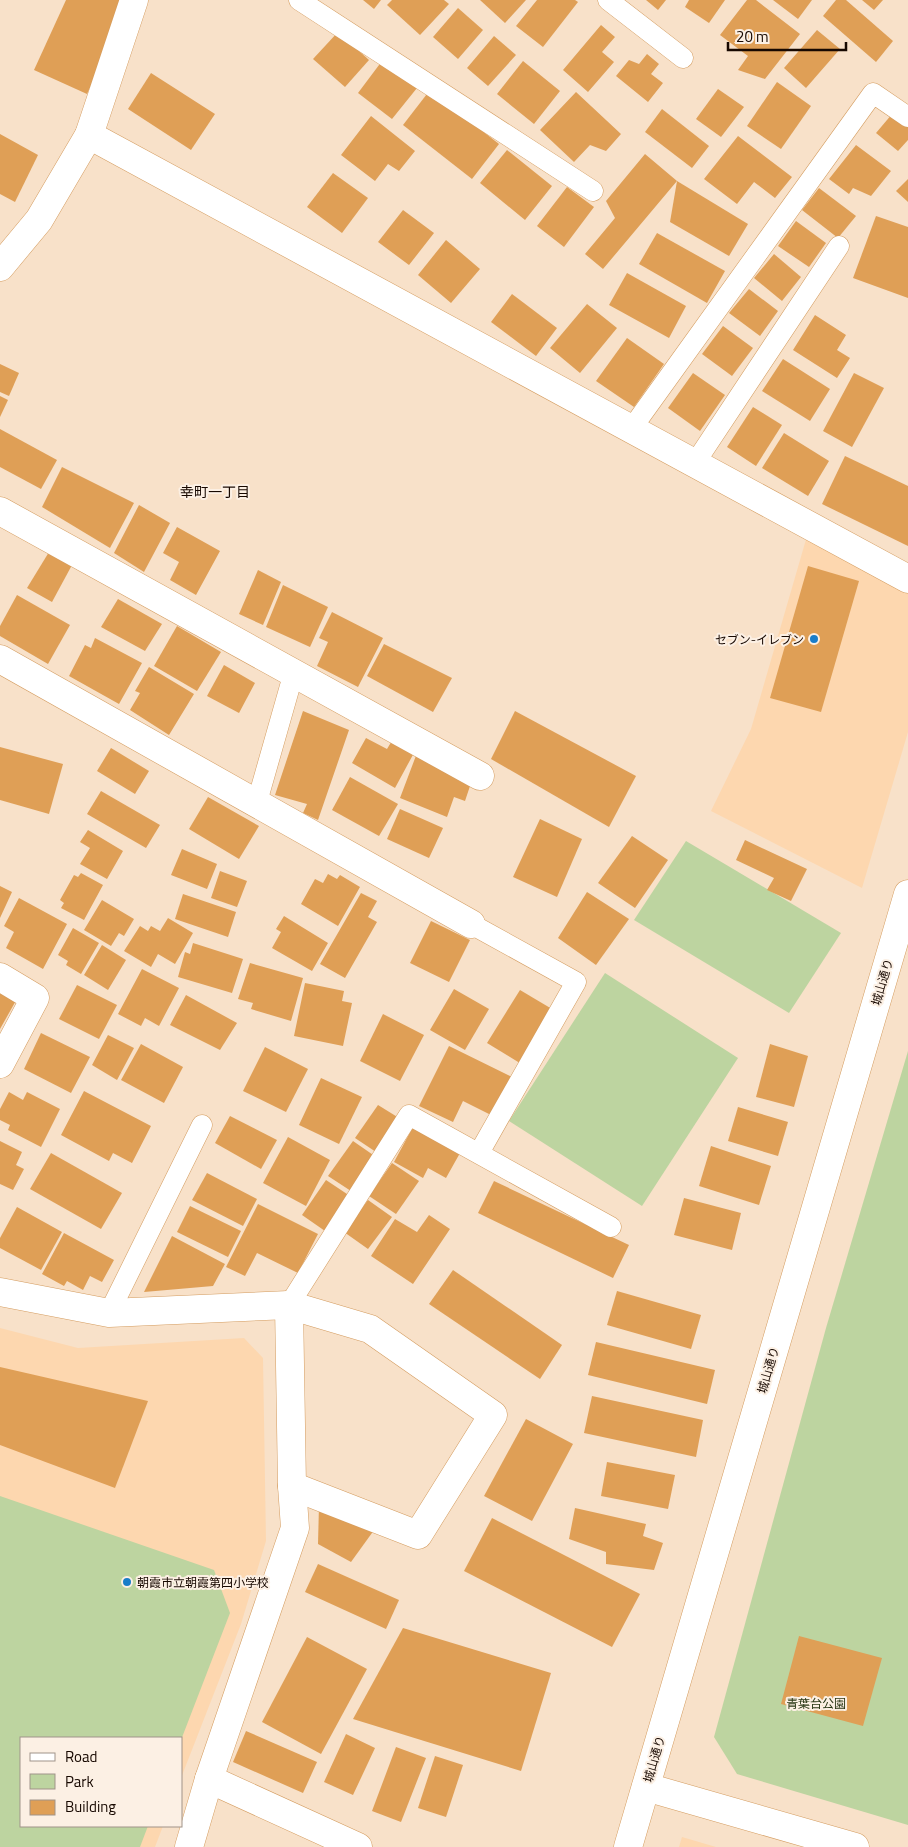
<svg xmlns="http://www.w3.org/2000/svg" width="908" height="1847" font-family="'Titillium Web','Noto Sans JP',sans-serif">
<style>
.built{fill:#fdd7af}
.green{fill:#bdd4a0}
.building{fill:#df9f56}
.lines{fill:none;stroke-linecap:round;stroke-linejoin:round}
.lane-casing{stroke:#d49c5f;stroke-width:21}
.street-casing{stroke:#d49c5f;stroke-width:29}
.secondary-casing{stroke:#d49c5f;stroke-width:29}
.lane{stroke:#fff;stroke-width:20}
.street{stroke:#fff;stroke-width:28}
.secondary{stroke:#fff;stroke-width:28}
.poi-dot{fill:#197dc9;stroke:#fcf0e4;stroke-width:2}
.labels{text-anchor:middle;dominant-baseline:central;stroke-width:4;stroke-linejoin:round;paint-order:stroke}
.poi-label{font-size:12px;fill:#170800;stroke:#fcf0e4;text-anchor:end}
.street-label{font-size:12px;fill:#170800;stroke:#fcf0e4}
.park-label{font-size:12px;fill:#283613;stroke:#fcf0e4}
.neighbourhood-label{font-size:14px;fill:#170800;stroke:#fcf0e4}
</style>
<rect width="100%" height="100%" fill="#f8e1c9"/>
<g class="built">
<polygon points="807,536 908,592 908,732 862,888 711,811 751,729"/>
<polygon points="0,1328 78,1348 244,1338 263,1358 266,1541 241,1624 181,1778 181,1738 21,1738 21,1826 163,1826 155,1847 0,1847"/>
<polygon points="682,1837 716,1847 679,1847"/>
</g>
<g class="green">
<polygon points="686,841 841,933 789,1013 634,920"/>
<polygon points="605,973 738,1058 642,1206 509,1121"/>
<polygon points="908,1051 908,1825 737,1774 714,1737 826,1328"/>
<polygon points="0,1496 214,1570 230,1613 181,1740 21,1738 21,1826 148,1826 140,1847 0,1847"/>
</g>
<g class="building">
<polygon points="66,0 130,0 87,94 34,70"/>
<polygon points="363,0 381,0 374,9"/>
<polygon points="392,0 444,0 449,4 420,35 387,5"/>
<polygon points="480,0 526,0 505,23"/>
<polygon points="537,0 575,0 578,2 543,47 516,26"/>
<polygon points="646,0 666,0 658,10"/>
<polygon points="689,0 725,0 709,23 685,7"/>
<polygon points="747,0 756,0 800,34 765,79 738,70 748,56 720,35"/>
<polygon points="773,0 812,0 798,19"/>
<polygon points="836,0 846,0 893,41 876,62 823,16"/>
<polygon points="862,0 883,0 874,10"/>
<polygon points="458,8 483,30 458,59 433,37"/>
<polygon points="601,25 615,37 602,52 614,62 588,92 563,70"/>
<polygon points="817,30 840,49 806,88 784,68"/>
<polygon points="338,32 369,60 345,87 313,59"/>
<polygon points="494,36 516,55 488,86 467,68"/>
<polygon points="647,54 659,64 651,74 663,83 648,102 616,76 629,60 639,64"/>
<polygon points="382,61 417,88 392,119 358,93"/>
<polygon points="523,61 560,91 534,124 497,94"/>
<polygon points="151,73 215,114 191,150 128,109"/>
<polygon points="777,82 811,106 781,149 747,126"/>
<polygon points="718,89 744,107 721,137 696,119"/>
<polygon points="430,90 499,144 472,179 403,125"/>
<polygon points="576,92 621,134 606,151 590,145 574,162 540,130"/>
<polygon points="898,107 908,116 908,140 898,151 876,133"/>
<polygon points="662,109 709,146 692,168 645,132"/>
<polygon points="371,116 415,151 399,171 388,164 375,181 341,155"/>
<polygon points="0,134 38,155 15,202 0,194"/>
<polygon points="738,136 792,177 775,198 754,182 737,204 704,179"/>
<polygon points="856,145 891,171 871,196 853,188 849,194 829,179"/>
<polygon points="507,150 552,186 525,220 480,183"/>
<polygon points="645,154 677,181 603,269 585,254 615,218 606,201"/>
<polygon points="333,173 368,198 342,233 307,207"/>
<polygon points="908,179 908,202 896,191"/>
<polygon points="677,181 748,224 729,256 670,222"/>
<polygon points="567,187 594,207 564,247 537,226"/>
<polygon points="819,188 856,216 838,238 802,210"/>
<polygon points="403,210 434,233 409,265 378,242"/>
<polygon points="876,216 908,227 908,298 853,278"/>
<polygon points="796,221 826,243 809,267 778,246"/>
<polygon points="657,233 725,271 707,303 639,264"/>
<polygon points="446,240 480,269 451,303 418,275"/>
<polygon points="774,254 801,277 782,301 754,278"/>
<polygon points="627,273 686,306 669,338 609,305"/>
<polygon points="749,289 778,311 760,336 729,313"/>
<polygon points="512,294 557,328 536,356 491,322"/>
<polygon points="587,304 617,328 580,373 550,348"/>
<polygon points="815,315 846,335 837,350 850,358 837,378 793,350"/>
<polygon points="723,326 753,348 732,376 702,354"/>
<polygon points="627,338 664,364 634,407 596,381"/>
<polygon points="783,359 830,389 810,421 762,391"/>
<polygon points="0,364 19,373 9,396 0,392"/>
<polygon points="693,373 725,395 700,431 668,408"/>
<polygon points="854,373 884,388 852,447 823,431"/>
<polygon points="0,396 8,400 0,417"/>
<polygon points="753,407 782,425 756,466 727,447"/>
<polygon points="0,429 57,460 41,489 0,467"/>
<polygon points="784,433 829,461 808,496 762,468"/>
<polygon points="845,456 908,486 908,546 822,504"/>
<polygon points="62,467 134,503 110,548 42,507"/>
<polygon points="139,505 170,523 144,572 114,553"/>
<polygon points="177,527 220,551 196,595 170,580 179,562 163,553"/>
<polygon points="49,552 72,565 52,602 27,588"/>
<polygon points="808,566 859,581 821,712 770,698"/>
<polygon points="258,570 281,582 263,625 239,614"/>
<polygon points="283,585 328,607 310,647 266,627"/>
<polygon points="17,595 70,625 48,664 0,636 0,626"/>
<polygon points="118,599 162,624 145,651 101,627"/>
<polygon points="332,612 383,638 358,687 317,666 328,642 319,638"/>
<polygon points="177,626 221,652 197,691 154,666"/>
<polygon points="95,638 142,663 119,704 69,676 85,645 91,648"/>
<polygon points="384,644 452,678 433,712 367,676"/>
<polygon points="224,665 255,683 239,713 207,696"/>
<polygon points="149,667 194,694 169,735 130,710 140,693 135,691"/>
<polygon points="303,711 349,730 318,820 303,813 307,804 275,795"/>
<polygon points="515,711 636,776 609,827 491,759"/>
<polygon points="366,738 387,749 393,739 415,751 395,788 352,763"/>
<polygon points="0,747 63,764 49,814 0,800"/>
<polygon points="111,748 149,771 135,794 97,771"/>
<polygon points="417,753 472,780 465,801 454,797 447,817 400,798"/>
<polygon points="350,777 398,804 379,836 332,810"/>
<polygon points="101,791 160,825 146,848 87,814"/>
<polygon points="208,797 259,826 239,859 189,829"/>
<polygon points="400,809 443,828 429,858 387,839"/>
<polygon points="540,819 582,839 557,897 513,877"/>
<polygon points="88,830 123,851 107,879 80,864 90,848 80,842"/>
<polygon points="632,836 668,860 635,908 598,883"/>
<polygon points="745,840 807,869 791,901 767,890 774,878 736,860"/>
<polygon points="182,849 217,864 207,889 171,875"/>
<polygon points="220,871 247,881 237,907 211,898"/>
<polygon points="81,873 103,885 84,920 61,908 64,903 60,900 74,875 78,877"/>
<polygon points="328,874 337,879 340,875 360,887 338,926 301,904 315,879 323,883"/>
<polygon points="0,886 12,892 0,918"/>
<polygon points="587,892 629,919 596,965 558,938"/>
<polygon points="361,893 377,901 368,917 377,922 345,978 320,964"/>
<polygon points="183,894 236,912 228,937 175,919"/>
<polygon points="19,898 67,924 43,969 6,948 14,932 4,926"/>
<polygon points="102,900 134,919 124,936 119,933 111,946 84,930"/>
<polygon points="284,916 328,943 312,971 272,948 281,932 276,929"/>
<polygon points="168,918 193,933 175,964 158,954 151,967 124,951 140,926 148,931 151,926 160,931"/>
<polygon points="431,921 470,940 449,982 410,963"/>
<polygon points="73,928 99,943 81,974 66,965 68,961 58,955"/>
<polygon points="193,943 243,959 232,993 178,977 185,952 190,954"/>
<polygon points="102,945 126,960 108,990 84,975"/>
<polygon points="250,963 303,978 291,1021 251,1009 253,1003 238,999"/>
<polygon points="142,969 179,988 159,1026 145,1018 141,1026 118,1014"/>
<polygon points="305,983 344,991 342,1001 352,1003 343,1046 294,1036"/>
<polygon points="77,985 117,1005 99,1039 59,1019"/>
<polygon points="0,986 18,997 0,1029"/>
<polygon points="454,989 489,1009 465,1050 430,1030"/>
<polygon points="520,990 557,1012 523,1065 487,1043"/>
<polygon points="186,995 237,1023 220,1050 170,1025"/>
<polygon points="383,1014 424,1035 400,1081 360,1061"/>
<polygon points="41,1033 90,1057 71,1093 24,1069"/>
<polygon points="108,1035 134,1048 117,1080 92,1065"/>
<polygon points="141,1044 183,1067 164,1103 121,1080"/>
<polygon points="770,1044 808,1056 794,1107 756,1097"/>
<polygon points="449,1046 512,1077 493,1116 463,1101 453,1122 419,1106"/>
<polygon points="265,1047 308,1069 286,1112 243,1091"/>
<polygon points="321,1078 362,1097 339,1144 299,1125"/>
<polygon points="84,1091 151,1126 132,1163 113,1153 109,1161 61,1135"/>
<polygon points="9,1092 23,1100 27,1092 60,1109 41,1147 8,1130 10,1125 0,1120 0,1109"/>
<polygon points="378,1105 399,1118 376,1152 355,1138"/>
<polygon points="738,1107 788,1122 778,1156 728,1141"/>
<polygon points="230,1116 277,1140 261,1169 215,1143"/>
<polygon points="413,1127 460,1153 446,1178 428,1168 423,1178 394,1162"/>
<polygon points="288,1137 330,1160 306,1206 263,1183"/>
<polygon points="0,1141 22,1152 16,1165 24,1169 13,1190 0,1184"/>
<polygon points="353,1141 379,1159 354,1193 328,1176"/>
<polygon points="711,1146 771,1166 759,1205 699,1186"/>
<polygon points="51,1153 122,1193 101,1229 30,1189"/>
<polygon points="392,1163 419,1181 396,1214 369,1196"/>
<polygon points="207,1173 257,1199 243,1226 192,1200"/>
<polygon points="326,1180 350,1196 325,1231 302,1215"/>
<polygon points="494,1181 629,1245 613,1278 478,1213"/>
<polygon points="684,1198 741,1213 732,1250 674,1235"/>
<polygon points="368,1200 392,1217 368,1249 344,1232"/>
<polygon points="258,1204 318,1234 298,1273 257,1253 245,1276 226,1267"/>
<polygon points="190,1206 241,1231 228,1257 177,1232"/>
<polygon points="17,1207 62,1232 41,1270 0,1248 0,1238"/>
<polygon points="429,1215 450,1229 413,1284 371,1256 395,1219 417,1232"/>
<polygon points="64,1233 114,1260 102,1282 90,1276 83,1290 67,1281 64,1286 42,1274"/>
<polygon points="172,1236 225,1264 213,1286 144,1292"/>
<polygon points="453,1270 562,1345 540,1379 429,1304"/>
<polygon points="617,1291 701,1315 691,1349 607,1325"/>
<polygon points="596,1342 715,1370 707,1404 588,1375"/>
<polygon points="0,1367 148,1401 115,1488 0,1445"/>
<polygon points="592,1396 703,1420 696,1457 584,1433"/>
<polygon points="526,1419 573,1444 532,1521 484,1496"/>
<polygon points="607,1462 675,1475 668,1509 601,1496"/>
<polygon points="319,1505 377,1526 351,1562 318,1544"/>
<polygon points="575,1508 646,1524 643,1536 663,1543 654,1570 606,1564 606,1552 569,1539"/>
<polygon points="492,1518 640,1594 612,1647 464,1571"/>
<polygon points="318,1564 399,1600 386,1629 305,1592"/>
<polygon points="403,1628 551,1673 521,1771 353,1719"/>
<polygon points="799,1636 882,1658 863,1726 781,1704"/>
<polygon points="307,1637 367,1669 321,1754 262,1722"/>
<polygon points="246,1731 317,1762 303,1793 233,1762"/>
<polygon points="346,1734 375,1748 353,1795 324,1782"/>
<polygon points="396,1747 426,1758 401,1822 372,1811"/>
<polygon points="435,1756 463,1765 446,1817 418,1808"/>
</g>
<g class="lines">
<g class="lane-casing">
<g id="lane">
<polyline points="299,0 593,191"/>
<polyline points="608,0 683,58"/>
<polyline points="632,428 873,93 908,117"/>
<polyline points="695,463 839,246"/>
<polyline points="257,802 294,672"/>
<polyline points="471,924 576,982 479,1153"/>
<polyline points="289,1305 409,1115 611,1227"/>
<polyline points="109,1313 202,1125"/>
</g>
</g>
<g class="street-casing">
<g id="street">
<polyline points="89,135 908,579"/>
<polyline points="0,267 39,220 89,135 134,0"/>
<polyline points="0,511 480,776"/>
<polyline points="0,659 471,924"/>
<polyline points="0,977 35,998 0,1064"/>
<polyline points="0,1292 109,1313 289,1305 370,1329 493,1415 418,1535 292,1486"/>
<polyline points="209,1779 358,1847"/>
<polyline points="189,1847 209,1779 295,1528 292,1486 289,1305"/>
</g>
</g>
<g class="secondary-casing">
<g id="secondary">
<polyline points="646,1787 855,1847"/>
<polyline points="628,1847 908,894"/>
</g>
</g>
<use href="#lane" class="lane"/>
<use href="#street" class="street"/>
<use href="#secondary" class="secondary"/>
</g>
<g class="poi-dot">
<circle cx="814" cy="639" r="5"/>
<circle cx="127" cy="1582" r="5"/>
</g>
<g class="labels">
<g class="poi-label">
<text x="804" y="639">セブン-イレブン</text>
<text x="137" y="1582" text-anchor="start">朝霞市立朝霞第四小学校</text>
</g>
<g class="street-label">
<text transform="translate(882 982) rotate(-74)">城山通り</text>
<text transform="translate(768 1370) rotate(-74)">城山通り</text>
<text transform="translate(654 1759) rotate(-74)">城山通り</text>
</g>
<g class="park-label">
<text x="816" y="1703">青葉台公園</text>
</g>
<g class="neighbourhood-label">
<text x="215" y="491">幸町一丁目</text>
</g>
</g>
<rect x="20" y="1737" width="162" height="90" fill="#fcf0e4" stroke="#a09389"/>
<rect x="30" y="1753" width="25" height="8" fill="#ffffff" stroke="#a09389"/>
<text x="65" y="1762" font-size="15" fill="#170800">Road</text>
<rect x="30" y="1774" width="25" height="15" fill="#bdd4a0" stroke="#a09389"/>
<text x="65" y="1787" font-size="15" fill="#170800">Park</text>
<rect x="30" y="1800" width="25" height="15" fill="#df9f56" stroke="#a09389"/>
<text x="65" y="1812" font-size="15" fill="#170800">Building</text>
<path d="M728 42v8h118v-8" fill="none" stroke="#170800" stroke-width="2.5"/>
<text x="736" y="42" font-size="15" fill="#170800" stroke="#fcf0e4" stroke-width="4" paint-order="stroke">20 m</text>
</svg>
